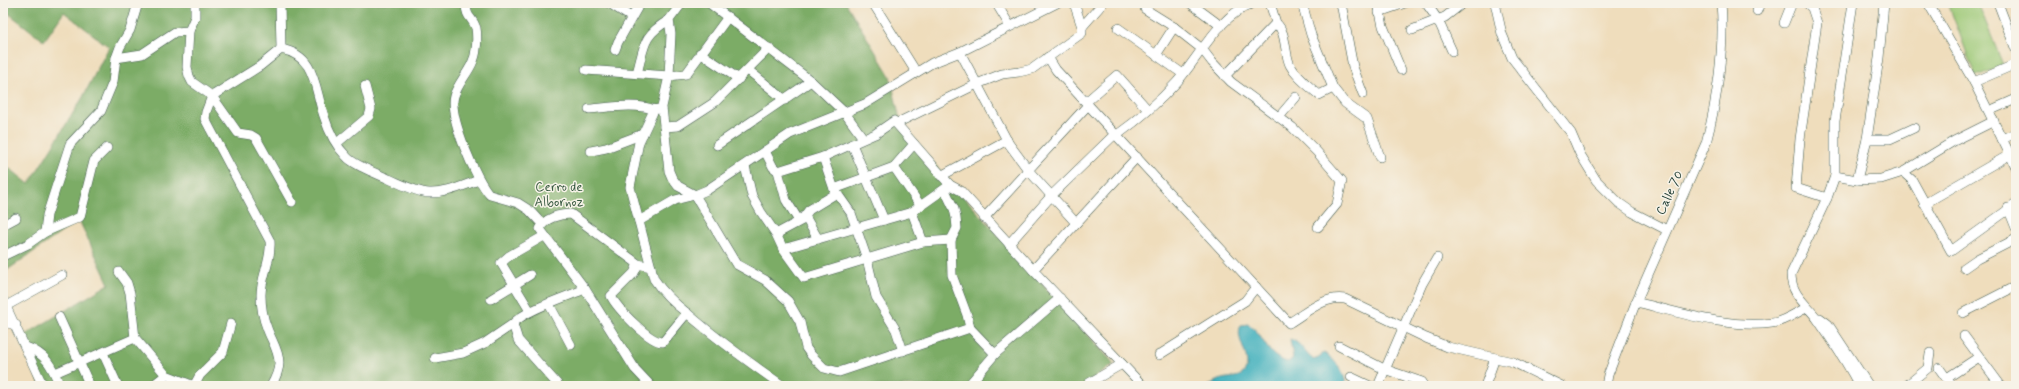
<svg xmlns="http://www.w3.org/2000/svg" width="2019" height="389" font-family="Mynerve,sans-serif">
<style>
.green{fill:#9bc875;stroke:#5d8254}
.forest{fill:#7cac66;stroke:#4e744d}
.water{fill:#42b1be;stroke:#307779}
.lines{fill:none;stroke-linecap:round;stroke-linejoin:round}
.minor-casing{stroke:#3e5548;stroke-width:10}
.minor{stroke:#fff;stroke-width:9}
.labels{text-anchor:middle;dominant-baseline:central;stroke-width:3;stroke-linejoin:round;paint-order:stroke}
.park-label{font-size:13px;fill:#385941;stroke:#f7f3e8}
.street-label{font-size:13px;fill:#1f3d34;stroke:#f7f3e8}
</style>
<rect width="100%" height="100%" fill="#f7f3e8"/>
<filter id="ink" filterUnits="userSpaceOnUse"><feTurbulence type="fractalNoise" baseFrequency=".025" numOctaves="2"/><feDisplacementMap in="SourceGraphic" scale="8" xChannelSelector="R" yChannelSelector="G"/><feConvolveMatrix kernelMatrix="1 2 1 2 8 2 1 2 1" color-interpolation-filters="sRGB"/></filter>
<filter id="wash" filterUnits="userSpaceOnUse"><feTurbulence type="fractalNoise" baseFrequency=".012" numOctaves="4" result="noise"/><feDisplacementMap in="SourceGraphic" scale="16" xChannelSelector="R" yChannelSelector="G"/><feGaussianBlur stdDeviation="0.9" result="paint"/><feColorMatrix in="noise" values="0 0 0 0 0 0 0 0 0 0 0 0 0 0 0 0 0 1.4 0 .05"/><feComposite in="paint" operator="in"/></filter>
<g filter="url(#wash)">
<rect width="100%" height="100%" fill="#efddbc"/>
<polygon class="green" points="1948,3 1978,3 2003,65 1983,75 1975,75"/>
<polygon class="forest" points="3,3 846,3 890,76 902,128 1114,364 1082,386 41,386 20,338 109,284 79,220 3,273 3,163 29,184 83,97 109,47 64,12 44,41 3,9"/>
<path class="water" d="M1248,324c16,9 17,33 40,38l5,-4 -3,-19c11,3 15,15 24,21l10,-7c12,7 21,19 22,33h-138c3,-2 7,-5 11,-6 8,-4 23,0 27,-11 5,-15 -12,-29 -5,-44z"/>
</g>
<g filter="url(#ink)">
<g class="lines">
<g class="minor-casing">
<g id="minor">
<polyline points="195,3 195,17 189,31 187,67 189,76 192,82 212,96 238,133 251,135 256,138 292,202"/>
<polyline points="280,3 281,49"/>
<path d="M466,3c0,16 6,13 10,25 1,5 1,16 0,21 -1,18 -17,31 -22,47 -6,20 22,84 36,99l28,8 11,7 13,14"/>
<polyline points="609,3 631,17"/>
<polyline points="682,3 669,20 671,34 669,76 662,107 669,171 672,178 678,186 695,195 736,264 765,280 788,301 800,322 806,348 811,355 824,368 839,372 970,328"/>
<polyline points="709,3 811,81 845,113 863,138"/>
<polyline points="873,3 916,72"/>
<polyline points="996,3 1010,26"/>
<polyline points="1190,3 1221,26"/>
<polyline points="1302,3 1311,35 1333,88 1345,103 1367,119 1380,157"/>
<polyline points="1341,3 1353,67 1363,94"/>
<polyline points="1378,3 1383,26 1401,70"/>
<polyline points="1426,3 1438,20 1452,51"/>
<polyline points="1495,3 1502,34 1512,58 1571,133 1580,154 1596,180 1619,203 1632,212 1667,230"/>
<polyline points="1807,3 1812,8 1817,23 1800,139 1796,188 1827,198"/>
<path d="M1853,3l-18,118v55l-8,22 -36,76c0,22 17,31 27,46 15,22 30,43 41,66"/>
<polyline points="1928,3 1974,82 2016,167"/>
<polyline points="1998,3 2016,50"/>
<polyline points="1145,9 1174,27 1202,49 1212,62 1231,82 1292,127 1317,152 1342,181 1337,204 1318,227"/>
<polyline points="1757,11 1760,3"/>
<polyline points="1379,12 1405,3"/>
<path d="M1276,23c11,9 8,30 14,42 6,12 19,21 29,30l14,-7"/>
<polyline points="1784,23 1792,3"/>
<polyline points="1082,27 1103,3"/>
<polyline points="1118,28 1183,74"/>
<polyline points="1412,30 1445,17 1463,3"/>
<polyline points="615,50 618,42 640,3"/>
<polyline points="960,52 1009,144 1029,171 1076,223"/>
<polyline points="700,53 739,79"/>
<polyline points="1156,55 1174,27"/>
<path d="M1048,57l8,13 233,253c17,-10 36,-28 56,-24l81,39 22,9 65,15 49,24"/>
<polyline points="116,58 142,54 175,32 189,31"/>
<polyline points="586,70 669,76 686,74 728,17"/>
<polyline points="748,70 785,100"/>
<path d="M637,73c8,-28 5,-37 32,-53"/>
<polyline points="1225,76 1276,23 1270,3"/>
<polyline points="1974,82 2016,64"/>
<polyline points="1086,102 1117,75 1148,110"/>
<path d="M589,109c17,-1 36,-5 54,-2 6,0 9,4 15,2"/>
<path d="M654,110l-15,32 -9,45 24,92c9,14 21,25 34,35 30,26 62,49 95,72"/>
<polyline points="1989,111 2016,99"/>
<polyline points="1279,117 1296,97"/>
<polyline points="897,123 977,84 1002,74 1019,72 1032,69 1082,33 1082,27 1074,3"/>
<polyline points="664,127 678,126 715,102 769,48"/>
<path d="M1117,135c21,-15 42,-33 60,-53 23,-26 41,-66 76,-79"/>
<polyline points="1867,139 1890,139 1914,128"/>
<polyline points="2002,139 2016,133"/>
<polyline points="337,143 369,116 371,109 365,86"/>
<polyline points="852,144 884,220"/>
<polyline points="717,145 811,81"/>
<polyline points="591,151 606,148 643,134"/>
<polyline points="765,151 773,167 778,171"/>
<polyline points="823,157 834,189 851,213 867,259 876,297 896,330 903,351"/>
<polyline points="745,166 752,196 761,212 776,234 783,249 804,278 923,242 951,240"/>
<polyline points="894,167 920,205"/>
<polyline points="1903,172 1912,180 1951,251 2016,204"/>
<polyline points="941,176 1007,140"/>
<polyline points="1835,176 1857,180 1881,179 1903,172 1954,141 1994,121"/>
<polyline points="1857,180 1867,139 1879,58 1884,3"/>
<polyline points="834,189 894,167 914,144"/>
<polyline points="945,190 954,209 956,218 957,228 951,240 952,275 967,315 970,328 995,354"/>
<polyline points="1924,204 2009,155"/>
<polyline points="2008,208 2016,228"/>
<polyline points="912,212 923,242"/>
<polyline points="803,218 809,210 837,193"/>
<polyline points="984,218 1088,105"/>
<polyline points="639,221 675,200 695,195 707,190 790,134 865,104 932,63 960,52 1057,3"/>
<polyline points="799,221 786,200 778,171 823,157 875,134 894,121 950,185 961,191 1033,270 1143,386"/>
<polyline points="3,225 16,218"/>
<polyline points="45,232 80,217 94,161 107,148"/>
<polyline points="776,234 806,218 818,239"/>
<polyline points="1009,244 1052,195 1115,134"/>
<polyline points="783,249 912,212 950,185"/>
<polyline points="3,256 28,244 45,232 47,215 70,144 101,111 113,82 116,58 120,47 130,30 138,3"/>
<path d="M638,264l-4,9 -23,23c6,12 39,47 52,46l24,-29"/>
<path d="M651,267l-13,-3 -67,-50c-11,0 -27,4 -31,15l45,60 50,80 16,17"/>
<polyline points="1964,268 1977,259 2016,239"/>
<polyline points="1033,270 1137,157"/>
<polyline points="119,272 127,283 130,293 135,338 166,375 194,386"/>
<polyline points="491,299 530,275"/>
<polyline points="3,300 43,386"/>
<path d="M1636,302c41,10 94,27 136,21 11,-1 24,-10 34,-15"/>
<polyline points="549,304 571,345"/>
<polyline points="6,306 62,275"/>
<polyline points="530,311 501,263 509,256 544,236"/>
<polyline points="1963,313 2016,286"/>
<polyline points="59,317 90,386"/>
<polyline points="1820,318 1828,324 1869,386"/>
<polyline points="3,322 16,325"/>
<polyline points="513,324 518,340 559,386"/>
<polyline points="1964,336 2001,386"/>
<polyline points="1339,346 1384,369 1422,382"/>
<path d="M26,347c21,7 26,20 34,39"/>
<polyline points="103,353 118,386"/>
<polyline points="1159,355 1245,301 1256,287"/>
<path d="M435,358l28,-5 22,-10 28,-19c9,-13 56,-28 72,-35"/>
<polyline points="1939,368 1952,386"/>
<polyline points="55,373 135,338"/>
<polyline points="1351,377 1370,386"/>
<polyline points="1947,378 1979,357"/>
<polyline points="152,386 166,375"/>
<polyline points="194,386 200,375 223,352 231,323"/>
<path d="M271,386c4,-7 8,-15 8,-23 0,-13 -8,-23 -12,-35 -4,-10 -6,-22 -6,-33 0,-19 11,-35 9,-54l-65,-122 1,-7 6,-16 48,-30 21,-17c36,7 33,39 43,67 4,13 12,30 22,40 7,9 32,18 43,23 12,5 27,13 40,14 17,1 35,-8 50,-13"/>
<polyline points="968,386 995,354 1060,298"/>
<polyline points="1088,386 1089,383 1122,364"/>
<polyline points="1378,386 1422,284 1437,258"/>
<polyline points="1485,386 1495,358"/>
<path d="M1606,386l2,-11 28,-73 70,-159c11,-41 19,-97 15,-140"/>
<polyline points="1906,386 1928,368 1930,353"/>
</g>
</g>
<use href="#minor" class="minor"/>
</g>
</g>
<g class="labels">
<g class="park-label">
<text x="559" y="187">Cerro de<tspan x="559" dy="15">Albornoz</tspan></text>
</g>
<g class="street-label">
<text transform="translate(1670 193) rotate(-65)">Calle 70</text>
</g>
</g>
<rect width="2019" height="389" fill="none" stroke="#f7f3e8" stroke-width="16"/>
</svg>
